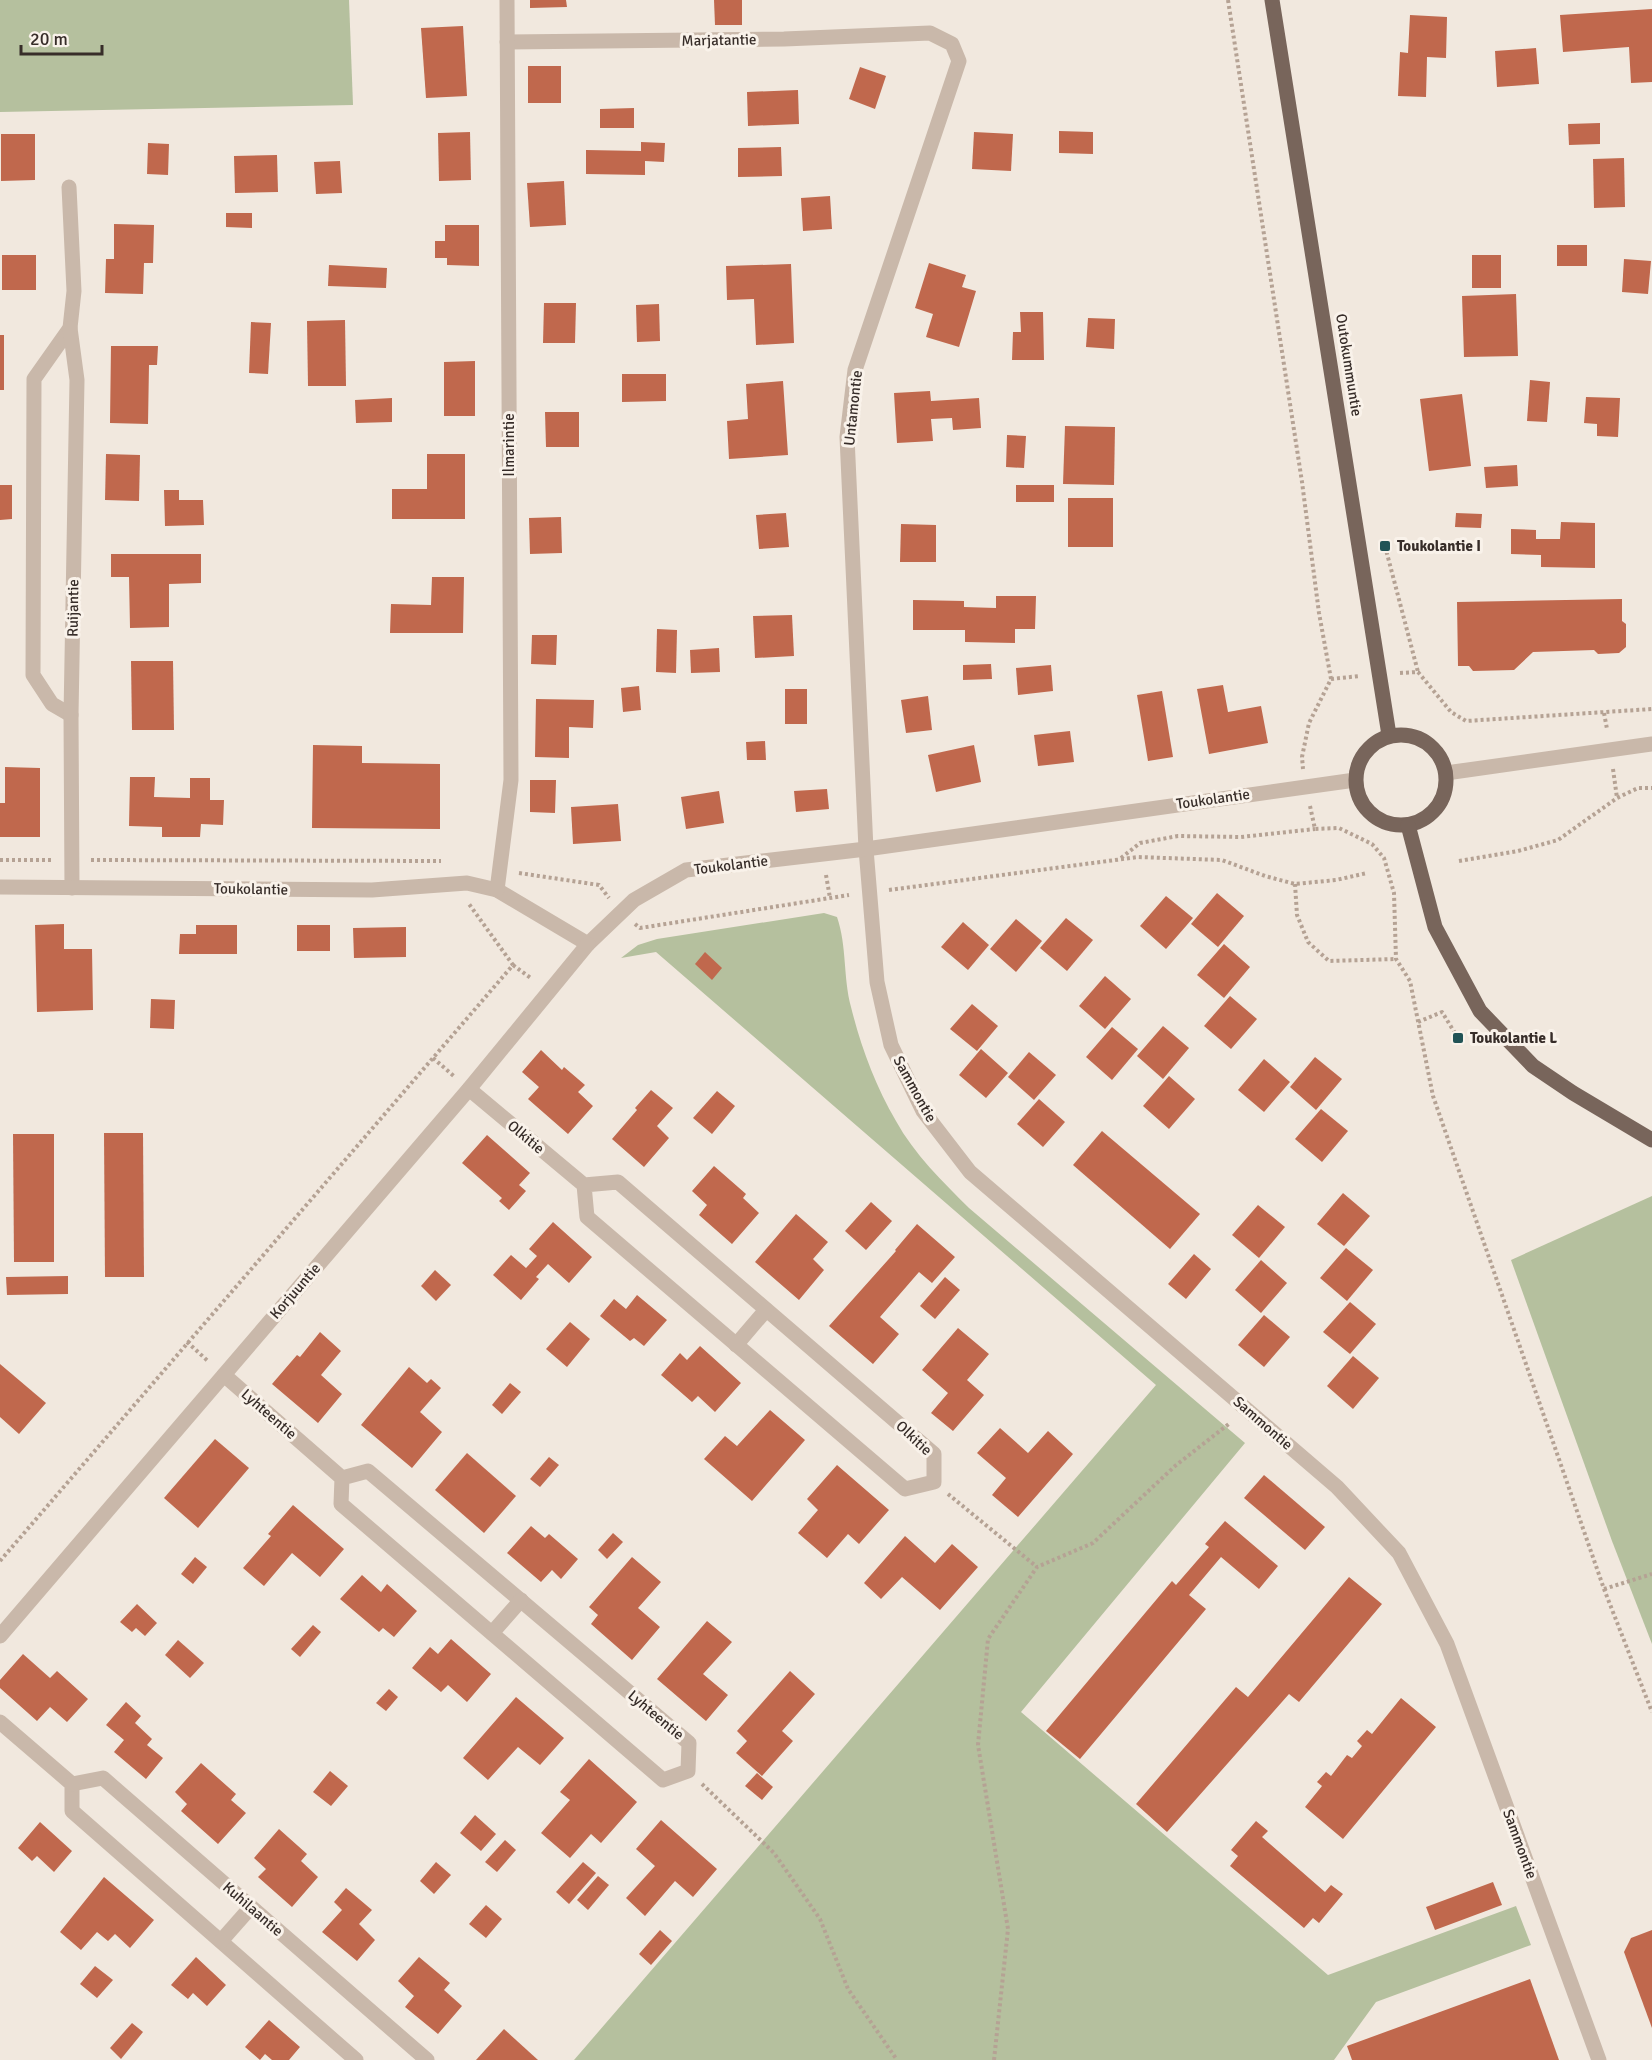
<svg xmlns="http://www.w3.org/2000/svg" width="1652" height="2060" font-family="Signika,sans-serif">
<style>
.green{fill:#b5c09e}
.building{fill:#c0684d}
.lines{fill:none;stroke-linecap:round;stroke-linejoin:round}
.path{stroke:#b5a294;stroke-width:4;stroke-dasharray:3 3;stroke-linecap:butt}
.minor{stroke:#c9b8aa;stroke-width:15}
.major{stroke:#78655b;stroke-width:15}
.poi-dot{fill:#215356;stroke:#f9f2ea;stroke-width:2}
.labels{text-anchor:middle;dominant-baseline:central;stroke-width:6;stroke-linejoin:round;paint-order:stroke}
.street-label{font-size:15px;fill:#372d29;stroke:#f9f2ea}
.poi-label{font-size:15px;font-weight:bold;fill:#372d29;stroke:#f9f2ea;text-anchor:start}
</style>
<rect width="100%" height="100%" fill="#f1e8de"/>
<g class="green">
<polygon points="0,0 349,0 353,105 0,112"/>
<path d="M824,913l13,4c10,29 6,60 14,90 10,40 24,78 45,114 18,33 47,61 73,87l276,235 -224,269 307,263 188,-69 15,39 -155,57 -42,58h-760l582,-675 -500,-433 -35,6 17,-13 19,-6z"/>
<polygon points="1652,1196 1652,1644 1612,1541 1511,1260"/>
</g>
<g class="building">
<polygon points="530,0 566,0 567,7 530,8"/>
<polygon points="714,0 742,0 742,25 715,25"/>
<polygon points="1652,9 1652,82 1631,83 1629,47 1563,52 1560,15"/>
<polygon points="1410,15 1447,17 1446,58 1427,57 1426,97 1398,96 1400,52 1408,53"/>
<polygon points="463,26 467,96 426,98 421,28"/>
<polygon points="1536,48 1539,84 1497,87 1495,51"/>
<rect x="528" y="66" width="33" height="37"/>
<polygon points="860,67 886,76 875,109 849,99"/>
<polygon points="798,90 799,124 748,126 747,92"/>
<polygon points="634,108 634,128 600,128 600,109"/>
<polygon points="1600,123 1600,144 1569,145 1568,124"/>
<polygon points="1059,131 1093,132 1093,154 1059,153"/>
<polygon points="470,132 471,180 439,181 438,133"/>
<polygon points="974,132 1013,134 1011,171 972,169"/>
<polygon points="1,134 35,134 35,180 1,181"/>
<polygon points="641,142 665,143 664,162 645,161 645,175 586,174 586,150 641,151"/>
<polygon points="148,143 169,144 168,175 147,174"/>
<polygon points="781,147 782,176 738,177 738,148"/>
<polygon points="277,155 278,192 235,193 234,156"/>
<polygon points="1624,158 1625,207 1594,208 1593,159"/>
<polygon points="340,161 342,193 316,194 314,162"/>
<polygon points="564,181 566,225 530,227 527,183"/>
<polygon points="830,196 832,229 803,231 801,198"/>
<polygon points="226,213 252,213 252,228 226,227"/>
<polygon points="114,224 154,225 153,263 144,263 143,294 105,293 106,259 114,259"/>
<polygon points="445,225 479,225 479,266 447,265 447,258 435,258 435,241 445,241"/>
<rect x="1557" y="245" width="30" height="21"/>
<rect x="2" y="255" width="34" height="35"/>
<rect x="1472" y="255" width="29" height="33"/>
<polygon points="1624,259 1651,261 1648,294 1622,292"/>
<polygon points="929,263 966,275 962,287 976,291 959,347 926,337 933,314 915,308"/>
<polygon points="791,264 794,343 756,345 754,299 727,300 726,266"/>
<polygon points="329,265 387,268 386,288 328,286"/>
<polygon points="1516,294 1518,356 1464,357 1462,296"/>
<polygon points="544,303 576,303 575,343 543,343"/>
<polygon points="659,304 660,341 637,342 636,305"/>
<polygon points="1020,312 1043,312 1044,360 1012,360 1013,332 1021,332"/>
<polygon points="1088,318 1115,319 1114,349 1086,347"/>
<polygon points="345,320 346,386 308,386 307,321"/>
<polygon points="251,322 271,323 268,374 249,373"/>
<rect x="0" y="335" width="4" height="55"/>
<polygon points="111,346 158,346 157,365 149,365 148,424 110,423"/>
<polygon points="475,361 475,416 444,416 444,362"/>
<polygon points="622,374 666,374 666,401 622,402"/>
<polygon points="1530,380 1550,382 1547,422 1527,421"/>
<polygon points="783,381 788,455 729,459 727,421 748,419 746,384"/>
<polygon points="930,391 931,401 979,398 981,428 953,430 952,418 931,419 933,441 897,443 894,393"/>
<polygon points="1462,394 1471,466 1429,471 1420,399"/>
<polygon points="1586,397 1620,398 1618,437 1597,436 1597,424 1584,423"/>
<polygon points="392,398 392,422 356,423 355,400"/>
<polygon points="545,412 579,412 579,447 546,447"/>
<polygon points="1065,426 1115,427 1114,485 1063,484"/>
<polygon points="1007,435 1026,436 1024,468 1006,467"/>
<polygon points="106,454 140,455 139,501 105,500"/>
<polygon points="427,454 465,454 465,519 392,519 392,489 427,489"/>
<polygon points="1517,465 1518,486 1486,488 1484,467"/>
<polygon points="0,485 12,485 12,519 0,520"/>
<rect x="1016" y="485" width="38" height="17"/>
<polygon points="164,490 179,490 179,500 203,500 204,525 165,526"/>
<rect x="1068" y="498" width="45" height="49"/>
<polygon points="786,513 789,547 759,549 756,515"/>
<polygon points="1456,513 1482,514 1481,528 1455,527"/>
<polygon points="561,517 562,553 530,554 529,518"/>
<polygon points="1561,522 1595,523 1595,568 1541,567 1541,555 1511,554 1511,529 1536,530 1536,539 1560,539"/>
<polygon points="901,524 936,525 936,562 900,562"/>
<polygon points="111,554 201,554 201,583 169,584 169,627 130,628 129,577 111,577"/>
<polygon points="432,577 464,577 463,633 390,633 391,604 431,605"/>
<polygon points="996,596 1036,596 1035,629 1015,629 1015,643 965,642 965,630 913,630 913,600 964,601 964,607 996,608"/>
<polygon points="1622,599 1622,621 1626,624 1626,647 1619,653 1598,654 1594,650 1533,652 1514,670 1473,671 1469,666 1458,666 1457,602"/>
<polygon points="792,615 794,656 755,658 753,616"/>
<polygon points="657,629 677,630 676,673 656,672"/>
<polygon points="532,635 557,635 556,665 531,664"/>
<polygon points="719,648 720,672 691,673 690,650"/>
<polygon points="131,661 173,661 174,730 132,730"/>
<polygon points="991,664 992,679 963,680 963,665"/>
<polygon points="1051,665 1053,691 1018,695 1016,668"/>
<polygon points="1223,685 1228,712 1261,706 1268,743 1209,754 1197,689"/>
<polygon points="639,686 641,710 623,712 621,688"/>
<rect x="785" y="689" width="22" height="35"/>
<polygon points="1162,691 1173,757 1148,761 1137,695"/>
<polygon points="928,696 932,730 906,733 901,700"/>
<polygon points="536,699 594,700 593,728 569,727 569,758 535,757"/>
<polygon points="1070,731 1074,762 1038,766 1034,735"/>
<polygon points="765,741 766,760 747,760 746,742"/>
<polygon points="313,745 362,746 362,763 440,764 440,829 312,828"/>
<polygon points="974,745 981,782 936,792 928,755"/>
<polygon points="5,767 40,768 40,837 0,837 0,803 5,803"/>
<polygon points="130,777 155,777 154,797 190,798 190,778 210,778 210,800 224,800 223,825 201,824 200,837 162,837 162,827 129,826"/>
<polygon points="530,780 556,780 555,813 530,812"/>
<polygon points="827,789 829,809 796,812 794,791"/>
<polygon points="719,791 724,823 686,829 681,797"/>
<polygon points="618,804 621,841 573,844 571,807"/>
<polygon points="1217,893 1244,916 1218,947 1191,924"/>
<polygon points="1166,896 1193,918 1166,949 1140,926"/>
<polygon points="1066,918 1093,940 1067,971 1040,948"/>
<polygon points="1016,919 1042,941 1016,972 990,949"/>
<polygon points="963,922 989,945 968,970 941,947"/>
<polygon points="64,924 64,949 92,949 93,1010 37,1012 35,925"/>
<polygon points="196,925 237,925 237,954 179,954 180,934 196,934"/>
<rect x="297" y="925" width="33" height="26"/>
<polygon points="406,927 406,957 354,958 353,928"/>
<polygon points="1224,944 1250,967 1224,998 1197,975"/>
<polygon points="705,952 722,968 712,980 695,964"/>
<polygon points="1105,976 1131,999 1105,1029 1079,1006"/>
<polygon points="1230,996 1257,1019 1231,1049 1204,1026"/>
<polygon points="151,999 175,1000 174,1029 150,1028"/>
<polygon points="972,1004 998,1026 977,1051 950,1029"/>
<polygon points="1163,1026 1189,1048 1163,1079 1137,1056"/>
<polygon points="1112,1027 1138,1049 1112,1080 1086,1057"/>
<polygon points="981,1049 1008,1073 986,1098 959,1075"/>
<polygon points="541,1050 562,1070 564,1067 585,1085 578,1092 593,1106 568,1134 528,1099 539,1087 522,1072"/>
<polygon points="1029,1052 1056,1075 1034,1100 1008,1077"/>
<polygon points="1315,1057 1342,1079 1316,1110 1290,1087"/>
<polygon points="1264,1059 1290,1082 1264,1112 1238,1090"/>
<polygon points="1169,1076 1195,1099 1169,1129 1143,1106"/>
<polygon points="651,1090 673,1108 657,1126 669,1138 644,1167 612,1139 637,1110 635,1108"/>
<polygon points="717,1091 735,1106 712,1134 693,1118"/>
<polygon points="1039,1099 1065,1122 1043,1147 1017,1124"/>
<polygon points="1321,1109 1348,1131 1322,1162 1295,1139"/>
<polygon points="1102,1131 1200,1214 1170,1249 1073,1165"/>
<polygon points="104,1133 143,1133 144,1277 105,1277"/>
<polygon points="13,1134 54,1134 54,1262 14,1262"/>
<polygon points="487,1135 530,1173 519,1185 526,1191 509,1210 499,1201 502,1198 462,1163"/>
<polygon points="714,1166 746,1194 743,1198 759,1213 732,1244 699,1215 707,1205 692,1191"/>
<polygon points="1343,1193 1370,1216 1344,1246 1317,1224"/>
<polygon points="871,1202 892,1221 866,1250 845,1231"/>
<polygon points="1258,1205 1285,1227 1259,1258 1232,1235"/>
<polygon points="796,1214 828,1242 813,1259 824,1270 799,1300 755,1262"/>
<polygon points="553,1222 592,1257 569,1283 548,1264 536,1277 539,1279 521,1300 493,1275 511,1255 526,1268 537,1256 529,1249"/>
<polygon points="917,1224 955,1257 932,1283 919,1272 880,1317 899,1334 873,1364 829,1326 896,1251 895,1250"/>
<polygon points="1346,1248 1373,1270 1347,1301 1320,1278"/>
<polygon points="1194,1254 1211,1269 1186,1299 1168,1284"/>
<polygon points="1261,1260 1287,1283 1261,1313 1235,1290"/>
<polygon points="435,1270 451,1285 436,1301 421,1286"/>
<polygon points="68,1276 68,1294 7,1295 6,1277"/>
<polygon points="945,1277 960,1290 935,1319 920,1306"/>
<polygon points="637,1295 667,1320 644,1346 634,1338 630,1341 600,1316 614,1299 626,1309"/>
<polygon points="1350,1302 1376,1324 1350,1354 1323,1332"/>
<polygon points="1264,1315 1290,1337 1264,1367 1238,1345"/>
<polygon points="570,1322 590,1339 567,1367 546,1349"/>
<polygon points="958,1328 989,1354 967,1380 984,1395 953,1431 931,1413 948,1393 922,1370"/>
<polygon points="320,1332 341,1351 321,1375 342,1394 318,1423 272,1384 297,1355 300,1357"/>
<polygon points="700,1346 741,1383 715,1412 698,1396 692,1402 661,1375 680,1353 687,1360"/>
<polygon points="1353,1356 1379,1378 1353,1409 1327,1386"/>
<polygon points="0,1364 46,1403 19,1434 0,1417"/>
<polygon points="409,1367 427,1383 431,1379 441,1388 420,1412 442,1432 412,1468 361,1425"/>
<polygon points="510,1383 521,1392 502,1414 492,1405"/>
<polygon points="770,1410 805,1440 752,1501 704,1459 725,1436 737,1446"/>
<polygon points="1000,1428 1028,1453 1048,1431 1073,1454 1018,1517 992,1495 1006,1478 977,1453"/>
<polygon points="215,1439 249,1468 198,1528 164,1498"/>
<polygon points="467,1453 516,1496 484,1533 435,1490"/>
<polygon points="549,1457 559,1465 540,1487 530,1479"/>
<polygon points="837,1465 889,1510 859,1544 848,1534 827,1558 798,1533 818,1510 807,1499"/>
<polygon points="1264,1475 1325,1527 1305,1550 1244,1498"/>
<polygon points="293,1505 344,1549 320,1577 292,1553 264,1586 243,1568 271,1536 268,1534"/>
<polygon points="1225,1521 1278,1566 1259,1589 1221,1557 1189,1595 1206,1609 1080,1759 1046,1731 1172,1581 1176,1585 1209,1547 1205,1544"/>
<polygon points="531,1526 545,1538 549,1534 578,1559 561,1579 552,1570 541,1582 507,1553"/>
<polygon points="613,1533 623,1542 607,1559 598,1550"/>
<polygon points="905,1536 935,1563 952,1544 978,1567 940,1610 902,1577 881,1599 864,1583"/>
<polygon points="195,1557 207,1567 193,1584 181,1574"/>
<polygon points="632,1557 661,1582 638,1608 660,1627 632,1660 591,1624 598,1615 589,1607"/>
<polygon points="362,1575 381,1592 387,1584 417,1611 394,1637 383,1628 379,1632 340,1599"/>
<polygon points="1349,1577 1382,1604 1299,1702 1289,1694 1167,1832 1136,1804 1236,1687 1248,1697"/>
<polygon points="137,1604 157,1623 145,1636 136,1628 132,1632 120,1622"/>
<polygon points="707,1621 732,1642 703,1674 728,1695 706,1721 657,1679"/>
<polygon points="313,1625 321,1632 300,1657 291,1649"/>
<polygon points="451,1639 491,1674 467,1702 448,1685 441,1692 412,1668 430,1647 438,1654"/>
<polygon points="178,1640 204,1663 190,1678 165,1655"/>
<polygon points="23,1654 50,1678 57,1671 88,1699 67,1722 50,1707 37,1721 0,1688 0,1680"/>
<polygon points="790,1671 815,1694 782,1731 793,1741 762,1776 736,1753 747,1741 737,1731"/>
<polygon points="389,1689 398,1697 386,1711 376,1703"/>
<polygon points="516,1697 564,1738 540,1765 518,1747 488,1780 463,1758"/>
<polygon points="1401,1698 1436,1727 1343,1839 1305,1807 1322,1786 1317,1782 1326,1772 1331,1776 1347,1755 1352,1758 1362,1746 1357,1741 1367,1730 1372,1734"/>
<polygon points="126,1702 141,1716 135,1723 152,1739 147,1745 163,1758 146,1779 114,1752 124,1740 106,1725"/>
<polygon points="589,1759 637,1802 601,1843 591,1834 570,1858 541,1833 570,1800 560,1792"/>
<polygon points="201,1763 236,1794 231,1800 246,1813 218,1844 181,1811 187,1804 175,1792"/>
<polygon points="330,1771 348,1786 331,1806 313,1792"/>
<polygon points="757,1773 773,1787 762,1800 745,1786"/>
<polygon points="475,1815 496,1834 481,1851 460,1833"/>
<polygon points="661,1820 717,1869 693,1897 675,1881 645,1916 626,1898 655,1866 636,1849"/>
<polygon points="1256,1821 1268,1831 1262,1837 1325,1892 1331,1885 1343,1894 1319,1923 1313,1918 1304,1928 1230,1866 1238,1856 1231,1850"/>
<polygon points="40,1822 72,1851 54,1872 37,1856 32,1861 18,1848"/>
<polygon points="279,1829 307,1854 301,1861 318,1877 292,1907 258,1877 266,1869 254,1858"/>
<polygon points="505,1840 516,1850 497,1872 485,1862"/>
<polygon points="436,1862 451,1875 434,1894 420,1881"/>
<polygon points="583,1862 596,1873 569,1904 556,1892"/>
<polygon points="598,1876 609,1885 588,1910 577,1900"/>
<polygon points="104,1877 154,1920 130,1948 115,1934 108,1941 97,1932 81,1950 60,1932"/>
<polygon points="1493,1882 1502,1905 1435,1930 1426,1907"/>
<polygon points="346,1888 372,1910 359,1924 375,1940 357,1961 322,1932 342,1910 334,1902"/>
<polygon points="486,1905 502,1919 486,1938 469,1924"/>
<polygon points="660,1930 672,1941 651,1965 639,1954"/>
<polygon points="1652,1930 1652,2028 1624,1952 1631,1938"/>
<polygon points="196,1957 226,1985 207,2006 193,1993 188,1999 171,1985"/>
<polygon points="419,1957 450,1983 444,1990 462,2006 438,2034 405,2007 414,1996 398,1981"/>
<polygon points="95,1966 113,1980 97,1998 80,1984"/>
<polygon points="1530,1979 1559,2060 1352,2060 1347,2046"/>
<polygon points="269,2020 300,2047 289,2060 272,2060 265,2054 260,2060 245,2047"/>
<polygon points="132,2023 143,2032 121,2059 110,2048"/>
<polygon points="504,2029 538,2060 476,2060"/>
</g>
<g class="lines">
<g class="path">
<polyline points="1228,0 1302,482 1319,613 1331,679 1309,723 1302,757 1303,769"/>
<polyline points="1385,546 1418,672"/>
<polyline points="1400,673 1418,672 1451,712 1466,721 1652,709"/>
<polyline points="1331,679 1360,676"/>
<polyline points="1604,713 1607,729"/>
<polyline points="1613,769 1617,798"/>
<polyline points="1310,806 1315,829 1339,828 1372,844 1384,858 1394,893 1396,959 1410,981 1433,1096 1604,1589 1652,1712"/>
<polyline points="1121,858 1140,843 1178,836 1241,837 1315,829"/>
<polyline points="0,860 51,860"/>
<polyline points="91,860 441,861"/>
<polyline points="1459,861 1518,851 1558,840 1617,798 1638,788 1652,788"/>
<polyline points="519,873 599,885 609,898"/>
<polyline points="826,875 830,898"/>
<polyline points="1295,884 1297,915 1308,942 1329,961 1396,959"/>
<polyline points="889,890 1138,857 1222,860 1265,876 1295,884 1336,880 1367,873"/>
<polyline points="635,924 640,928 849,895"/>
<polyline points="513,965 532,979"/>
<polyline points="1418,1022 1442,1012 1458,1038"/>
<polyline points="433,1058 455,1077"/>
<polyline points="187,1342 209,1362"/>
<polyline points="948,1494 1037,1567"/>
<polyline points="0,1561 513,965 469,904"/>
<polyline points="1604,1589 1652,1574"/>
<polyline points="702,1784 774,1853 820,1919 848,1989 897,2060"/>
<polyline points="994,2060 1008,1929 978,1745 988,1639 1037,1567 1093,1543 1175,1466 1230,1423"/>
</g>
<g class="minor">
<polyline points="507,42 784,39 930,33 952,44 959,61 855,370 847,437 866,849 877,982 891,1045 923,1111 970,1172 1337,1487 1399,1553 1447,1644 1599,2060"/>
<polyline points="69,187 74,291 70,328 34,379 33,675 52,704 71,715"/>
<polyline points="70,328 77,380 71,715 72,888"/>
<polyline points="1446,773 1652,744"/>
<polyline points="0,887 372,890 467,883 497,890 588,944 634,900 686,870 866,849 1355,780"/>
<polyline points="497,890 511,780 507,0"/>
<polyline points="469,1089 584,1185 587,1217 905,1489 934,1482 934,1454 618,1182 584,1185"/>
<polyline points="736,1345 766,1310"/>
<polyline points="224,1375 342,1478 341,1504 663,1780 688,1771 689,1743 368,1471 342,1478"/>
<polyline points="492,1633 521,1600"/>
<polyline points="0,1636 469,1089 588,944"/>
<polyline points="0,1722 72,1784 72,1811 356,2060"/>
<polyline points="72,1784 103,1778 427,2060"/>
<polyline points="221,1941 251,1907"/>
</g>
<g class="major">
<polyline points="1272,0 1389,735"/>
<circle cx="1401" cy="780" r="45"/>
<polyline points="1408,825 1435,927 1480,1011 1533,1066 1573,1093 1652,1140"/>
</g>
</g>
<g class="poi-dot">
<rect x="1379" y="540" width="12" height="12" rx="3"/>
<rect x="1452" y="1032" width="12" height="12" rx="3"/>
</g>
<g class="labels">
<g class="street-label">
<text transform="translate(719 40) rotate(-1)">Marjatantie</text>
<text transform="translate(1349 365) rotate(81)">Outokummuntie</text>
<text transform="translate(853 408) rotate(-84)">Untamontie</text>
<text transform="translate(509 445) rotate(-90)">Ilmarintie</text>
<text transform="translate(73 608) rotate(-89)">Ruijantie</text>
<text transform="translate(1213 799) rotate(-8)">Toukolantie</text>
<text transform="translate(731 865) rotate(-7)">Toukolantie</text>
<text transform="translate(251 889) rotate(1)">Toukolantie</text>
<text transform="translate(915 1089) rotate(61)">Sammontie</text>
<text transform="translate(526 1137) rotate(40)">Olkitie</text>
<text transform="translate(295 1291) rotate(-49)">Korjuuntie</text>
<text transform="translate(269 1414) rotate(41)">Lyhteentie</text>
<text transform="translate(1263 1423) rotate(41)">Sammontie</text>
<text transform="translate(914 1438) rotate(43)">Olkitie</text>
<text transform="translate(656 1715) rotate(40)">Lyhteentie</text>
<text transform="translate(1520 1844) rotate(70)">Sammontie</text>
<text transform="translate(253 1909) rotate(41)">Kuhilaantie</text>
</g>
<g class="poi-label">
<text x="1397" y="546">Toukolantie I</text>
<text x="1470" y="1038">Toukolantie L</text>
</g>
</g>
<path d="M21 45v9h81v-9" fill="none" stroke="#372d29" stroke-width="3"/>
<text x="30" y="45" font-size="18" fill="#372d29" stroke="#f9f2ea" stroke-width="4.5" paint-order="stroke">20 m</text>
</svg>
